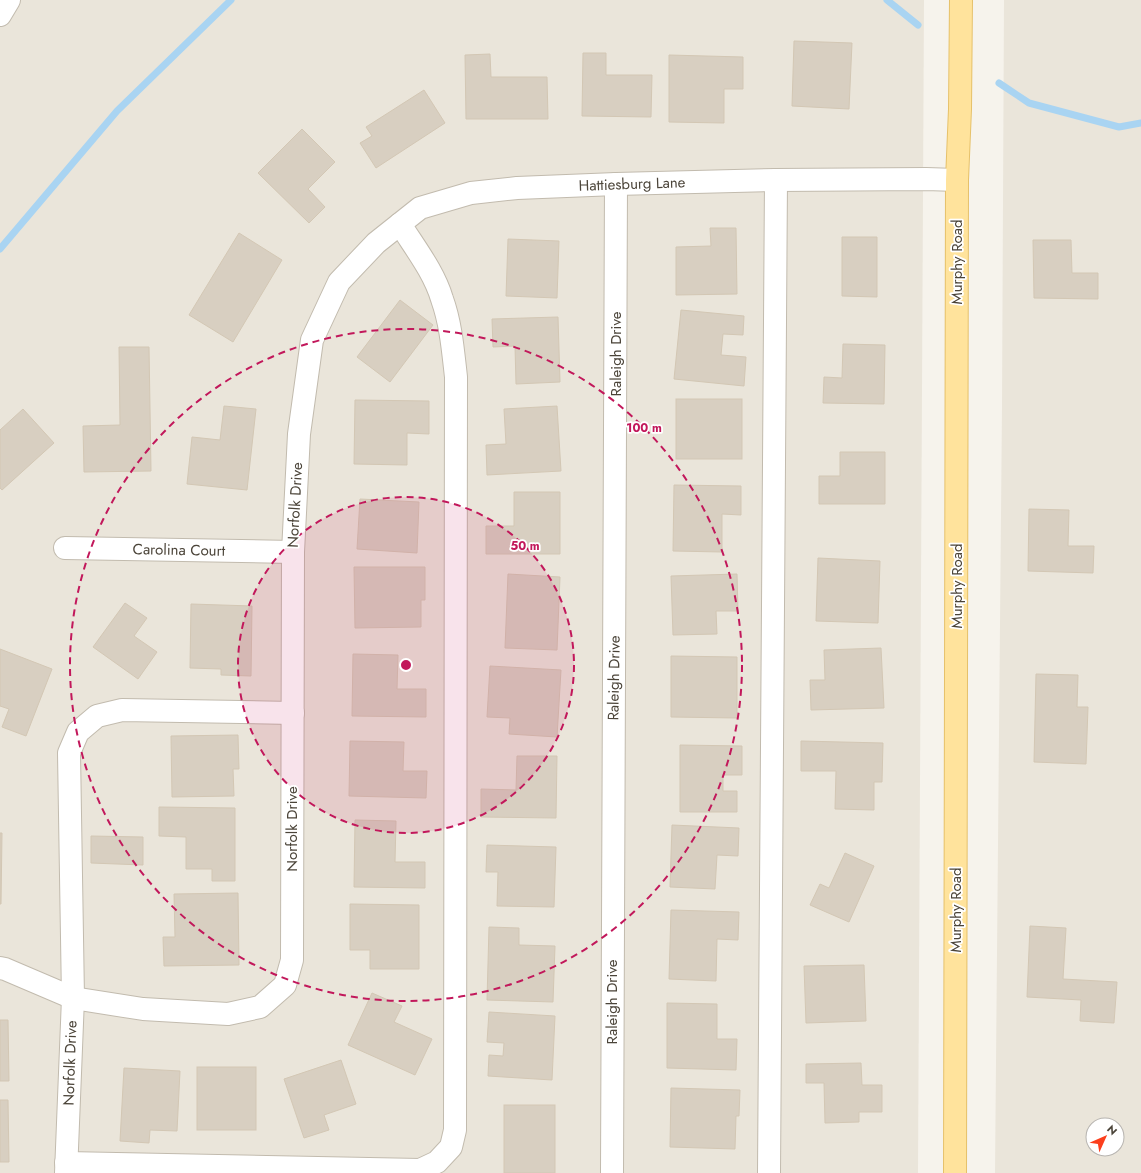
<svg xmlns="http://www.w3.org/2000/svg" width="1141" height="1173" font-family="Jost,sans-serif">
<style>
.residential{fill:#eae5da;fill-rule:evenodd}
.lines{fill:none;stroke-linecap:round;stroke-linejoin:round}
.stream{stroke:#a9d4f2;stroke-width:7}
.building{fill:#d8cfc1;stroke:#d3c7b4}
.minor-casing{stroke:#c2bbae;stroke-width:24}
.major-casing{stroke:#e6c16a;stroke-width:24}
.minor{stroke:#fff;stroke-width:22}
.major{stroke:#ffe39c;stroke-width:22}
.ring{fill:none;stroke:#c2185b;stroke-width:2;stroke-dasharray:7 5}
.labels{text-anchor:middle;dominant-baseline:central;stroke-width:3.5;stroke-linejoin:round;paint-order:stroke}
.street-label{font-size:15px;fill:#4b4439;stroke:#fff}
.centre{fill:#c2185b;stroke:#fff;stroke-width:2}
.ring-label{font-size:12px;text-anchor:middle;font-weight:bold;fill:#c2185b;stroke:#fff;stroke-width:3.5;stroke-linejoin:round;paint-order:stroke}
</style>
<rect width="100%" height="100%" fill="#f6f3ec"/>
<g class="residential">
<polygon points="0,0 924,0 918,1173 0,1173"/>
<path d="M1004,0h137v1173h-146l7,-767zM1093,1125h24v24h-24z"/>
</g>
<g class="lines">
<g class="stream">
<polyline points="887,0 918,25"/>
<polyline points="999,83 1029,103 1119,127 1141,123"/>
<polyline points="0,249 117,111 231,0"/>
</g>
</g>
<g class="building">
<polygon points="794,41 852,43 849,109 792,106"/>
<polygon points="583,53 606,53 606,75 652,75 651,117 582,116"/>
<polygon points="490,54 491,77 547,77 548,119 466,119 465,55"/>
<polygon points="669,55 743,57 743,89 724,89 724,123 669,122"/>
<polygon points="424,90 445,123 376,168 360,143 372,136 366,127"/>
<polygon points="302,129 335,162 308,189 325,207 309,223 258,173"/>
<polygon points="710,228 736,228 737,294 676,295 676,247 711,246"/>
<polygon points="239,233 282,260 233,342 189,315"/>
<polygon points="842,237 877,237 877,297 842,296"/>
<polygon points="508,239 559,241 557,298 506,296"/>
<polygon points="1033,240 1071,240 1072,273 1098,273 1098,299 1034,298"/>
<polygon points="400,300 433,325 390,382 357,357"/>
<polygon points="681,310 744,316 743,335 723,334 721,355 746,357 744,386 674,379"/>
<polygon points="558,317 560,382 516,384 515,346 493,347 492,319"/>
<polygon points="843,344 885,345 884,404 823,403 824,377 842,378"/>
<polygon points="119,347 149,347 151,471 84,472 83,426 120,425"/>
<rect x="676" y="399" width="66" height="60"/>
<polygon points="355,400 429,401 429,434 407,433 407,465 354,464"/>
<polygon points="224,406 256,409 247,490 187,484 192,437 220,440"/>
<polygon points="557,406 561,471 487,475 486,445 506,444 504,409"/>
<polygon points="23,409 54,443 2,490 0,488 0,430"/>
<polygon points="840,452 885,452 885,504 819,504 819,476 840,476"/>
<polygon points="674,485 741,486 741,515 722,514 722,552 673,551"/>
<polygon points="514,492 560,492 560,554 486,554 486,526 514,526"/>
<polygon points="360,499 419,502 417,553 357,549"/>
<polygon points="1029,509 1069,510 1068,546 1094,546 1093,573 1028,571"/>
<polygon points="818,558 880,561 878,623 816,621"/>
<polygon points="354,567 425,567 425,600 421,600 421,627 355,628"/>
<polygon points="508,574 560,577 557,650 505,648"/>
<polygon points="737,574 738,611 716,611 717,634 673,635 671,576"/>
<polygon points="125,603 147,618 134,636 157,652 138,679 93,647"/>
<polygon points="191,604 252,606 251,676 221,675 221,669 190,668"/>
<polygon points="881,648 884,708 811,710 810,680 825,680 824,650"/>
<polygon points="0,649 52,669 26,736 2,727 9,709 0,706"/>
<polygon points="353,654 398,655 397,689 426,689 426,717 352,716"/>
<polygon points="671,656 737,657 737,718 671,717"/>
<polygon points="490,666 561,670 557,737 509,734 510,718 487,717"/>
<polygon points="1036,674 1078,675 1077,707 1088,707 1086,764 1034,762"/>
<polygon points="238,735 239,769 233,769 234,796 172,797 171,736"/>
<polygon points="350,741 404,742 403,771 427,771 426,798 349,796"/>
<polygon points="801,741 883,743 882,782 874,782 874,810 835,809 836,771 801,771"/>
<polygon points="680,745 742,746 742,775 723,775 723,791 737,791 737,812 680,812"/>
<polygon points="517,756 557,756 556,818 481,817 481,789 516,790"/>
<polygon points="159,807 235,808 235,881 212,881 212,869 186,869 186,837 159,836"/>
<polygon points="355,820 396,821 395,862 425,862 425,888 354,887"/>
<polygon points="672,825 739,828 738,856 717,855 715,889 670,887"/>
<polygon points="0,833 2,833 1,904 0,904"/>
<polygon points="91,836 143,837 143,865 91,863"/>
<polygon points="487,845 556,847 554,907 497,906 498,872 486,872"/>
<polygon points="845,853 874,866 849,922 810,905 820,884 829,888"/>
<polygon points="238,893 239,965 164,966 163,937 175,937 174,894"/>
<polygon points="350,904 419,905 419,969 370,969 370,950 350,950"/>
<polygon points="671,910 739,912 738,940 717,939 716,981 669,979"/>
<polygon points="1030,926 1066,928 1063,979 1117,982 1114,1023 1080,1021 1081,1000 1027,997"/>
<polygon points="489,927 519,928 519,945 555,946 553,1002 487,1000"/>
<polygon points="864,965 866,1021 806,1023 804,966"/>
<polygon points="372,993 402,1006 394,1022 432,1039 415,1075 348,1045"/>
<polygon points="667,1003 717,1004 717,1039 737,1039 736,1070 667,1068"/>
<polygon points="489,1012 555,1016 552,1080 488,1076 489,1055 503,1056 504,1043 487,1042"/>
<polygon points="0,1020 8,1020 9,1081 0,1081"/>
<polygon points="341,1060 356,1104 324,1115 329,1130 304,1138 284,1079"/>
<polygon points="861,1063 862,1085 882,1085 882,1112 859,1112 859,1122 825,1123 824,1083 806,1083 806,1064"/>
<rect x="197" y="1067" width="59" height="63"/>
<polygon points="124,1068 180,1071 177,1131 150,1130 149,1143 120,1141"/>
<polygon points="671,1088 740,1090 739,1116 736,1116 735,1149 670,1147"/>
<polygon points="0,1100 8,1100 9,1162 0,1162"/>
<rect x="504" y="1105" width="51" height="68"/>
</g>
<g class="lines">
<g class="minor-casing">
<g id="minor">
<polyline points="0,15 9,0"/>
<polyline points="65,548 293,552"/>
<polyline points="0,968 5,969 73,998 143,1009 228,1014 260,1007 285,985 292,960 293,552 299,434 312,340 339,282 376,243 420,208 471,193 517,188 616,184 776,180 926,179 957,180"/>
<path d="M66,1163l354,7 17,-8 14,-15 4,-17 1,-753c-3,-26 -5,-53 -14,-78 -8,-27 -27,-51 -42,-75"/>
<polyline points="66,1173 73,998 69,753 78,732 97,716 122,710 293,713"/>
<path d="M612,1173c0,-330 4,-660 4,-989"/>
<polyline points="769,1173 776,180"/>
</g>
</g>
<g class="major-casing">
<polyline id="major" points="955,1173 957,180 960,109 961,0"/>
</g>
<use href="#minor" class="minor"/>
<use href="#major" class="major"/>
</g>
<circle cx="406" cy="665" r="168" fill="#c2185b" fill-opacity=".12"/>
<g class="ring">
<circle cx="406" cy="665" r="168"/>
<circle cx="406" cy="665" r="336"/>
</g>
<g class="labels">
<g class="street-label">
<text transform="translate(632 184) rotate(-2)">Hattiesburg Lane</text>
<text transform="translate(957 262) rotate(-90)">Murphy Road</text>
<text transform="translate(616 354) rotate(-90)">Raleigh Drive</text>
<text transform="translate(295 505) rotate(-87)">Norfolk Drive</text>
<text transform="translate(179 550) rotate(1)">Carolina Court</text>
<text transform="translate(957 586) rotate(-90)">Murphy Road</text>
<text transform="translate(614 678) rotate(-89)">Raleigh Drive</text>
<text transform="translate(292 829) rotate(-90)">Norfolk Drive</text>
<text transform="translate(956 910) rotate(-90)">Murphy Road</text>
<text transform="translate(612 1002) rotate(-90)">Raleigh Drive</text>
<text transform="translate(70 1063) rotate(-88)">Norfolk Drive</text>
</g>
</g>
<circle cx="406" cy="665" r="6" class="centre"/>
<g class="ring-label">
<text x="644" y="432">100 m</text>
<text x="525" y="550">50 m</text>
</g>
<g transform="translate(1105 1137) rotate(45)"><circle r="19" fill="#ffffff" stroke="#b7b4b0"/>
<path d="M0-3L7 15L0 10L-7 15Z" fill="#fc3f1d"/>
<text y="-6" font-size="11" font-weight="bold" text-anchor="middle" fill="#4b4439">N</text>
</g>
</svg>
